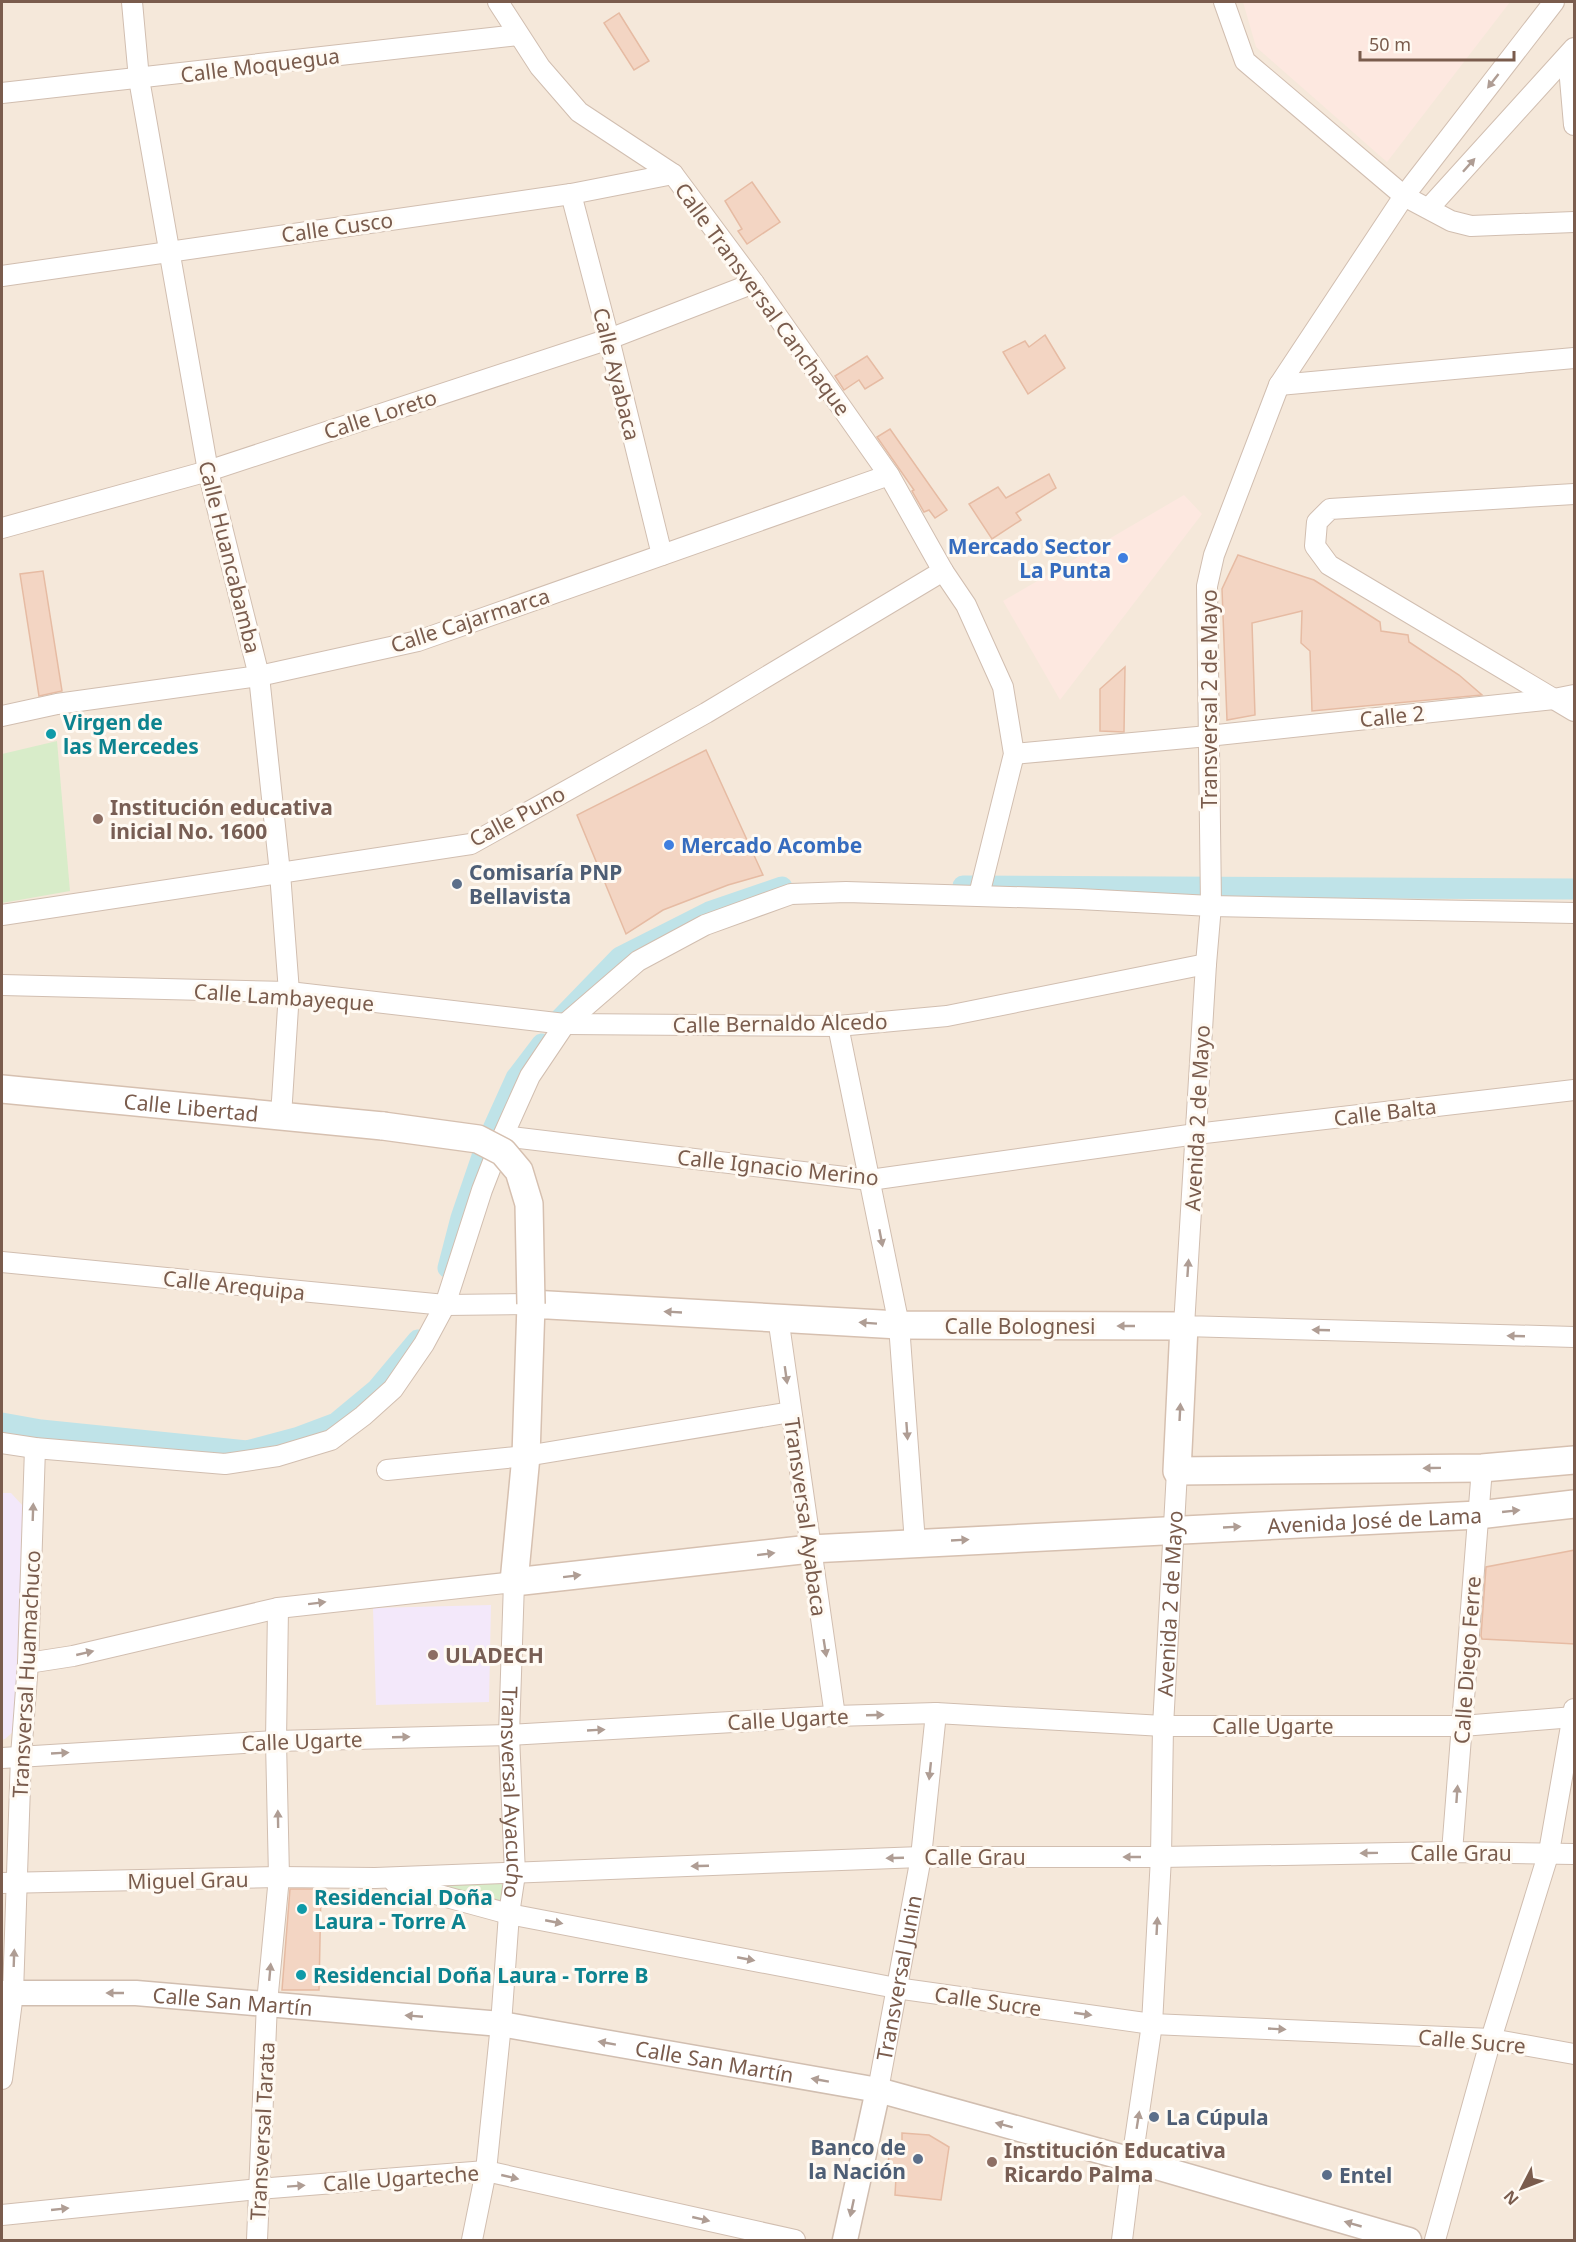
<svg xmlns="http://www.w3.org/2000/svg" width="1576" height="2242" font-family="'Noto Sans',sans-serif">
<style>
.residential{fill:#f5e8da}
.commercial{fill:#fde8e0}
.education{fill:#f3e8fa}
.green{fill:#d8ecc9}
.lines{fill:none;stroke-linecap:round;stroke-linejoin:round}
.canal{stroke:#bfe3e8;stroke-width:21}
.building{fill:#f3d5c3;stroke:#e6bba3;stroke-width:1.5}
.minor-casing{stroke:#d1beb0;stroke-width:22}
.tertiary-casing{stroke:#d1beb0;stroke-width:27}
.secondary-casing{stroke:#d6c0b0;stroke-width:30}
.minor{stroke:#fff;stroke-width:20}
.tertiary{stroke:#fff;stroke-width:24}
.secondary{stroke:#fff;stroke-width:27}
.secondary-bridge-casing{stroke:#d6c0b0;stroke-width:30;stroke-linecap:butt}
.secondary-bridge{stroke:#fff;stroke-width:27}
.oneway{fill:#af9d94}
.shop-dot{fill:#3f7fe0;stroke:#fffaf3;stroke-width:2}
.culture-dot{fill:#0f9aa8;stroke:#fffaf3;stroke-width:2}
.education-dot{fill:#8d6e63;stroke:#fffaf3;stroke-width:2}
.service-dot{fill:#5c6f8a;stroke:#fffaf3;stroke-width:2}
.labels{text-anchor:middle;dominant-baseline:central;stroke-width:6;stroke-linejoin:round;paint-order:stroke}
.street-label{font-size:21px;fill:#7a5c4d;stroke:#fffaf3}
.shop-label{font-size:21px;font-weight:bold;fill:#366cbe;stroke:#fffaf3;text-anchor:end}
.culture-label{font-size:21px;font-weight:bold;fill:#0d838f;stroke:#fffaf3;text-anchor:start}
.education-label{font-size:21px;font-weight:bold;fill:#785e54;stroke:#fffaf3;text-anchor:start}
.service-label{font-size:21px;font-weight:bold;fill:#4e5e75;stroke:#fffaf3;text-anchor:start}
</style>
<rect width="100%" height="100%" fill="#fdf6ec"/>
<rect class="residential" x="2" y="2" width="1572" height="2238"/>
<g class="commercial">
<polygon points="1243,2 1510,2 1387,162 1256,47"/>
<polygon points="1184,495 1202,514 1060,700 1003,601"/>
</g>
<g class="education">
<polygon points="2,1493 11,1493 24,1507 14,1731 5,1739 2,1740"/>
<polygon points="491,1605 489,1702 376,1705 373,1608"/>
</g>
<g class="green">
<polygon points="57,741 70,891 2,903 2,754"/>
<polygon points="501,1881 504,1891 501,1901 493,1902 422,1885"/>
</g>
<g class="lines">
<g class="canal">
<polyline points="963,886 1574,889"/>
<polyline points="560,1019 620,957 709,912 782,887"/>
<polyline points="448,1268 461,1218 487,1142 516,1078 542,1044"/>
<polyline points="2,1423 41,1430 247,1451 296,1438 336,1423 377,1389 418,1340"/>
</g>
</g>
<g class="building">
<polygon points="619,13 649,61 634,70 604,23"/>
<polygon points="752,182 780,222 747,244 738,231 742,229 725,201"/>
<polygon points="1045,335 1065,368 1028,394 1003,352 1025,341 1029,347"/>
<polygon points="867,356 883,378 865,389 859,380 844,390 835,376"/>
<polygon points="890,429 947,510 935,518 929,510 924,512 912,491 914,490 877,437"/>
<polygon points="1049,474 1056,488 1016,513 1021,520 992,539 969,504 998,487 1006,498"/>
<polygon points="1238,555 1314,580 1380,622 1381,631 1408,635 1409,642 1459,675 1482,695 1312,711 1310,651 1301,643 1302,611 1252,623 1255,715 1227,720 1222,589"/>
<polygon points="43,571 62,691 39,696 20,574"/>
<polygon points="1125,667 1124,732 1100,731 1100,689"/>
<polygon points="706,750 763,875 728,885 663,910 626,934 577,815"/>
<polygon points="1575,1550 1575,1644 1482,1639 1481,1636 1486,1567"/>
<polygon points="290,1889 321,1889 319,1990 282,1990"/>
<polygon points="902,2133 929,2135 949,2147 941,2200 895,2195 896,2177 886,2171 892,2143 902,2143"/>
</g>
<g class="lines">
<g class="minor-casing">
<g id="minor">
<polyline points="132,2 139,79 208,471 259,676 280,873 289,992 281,1116"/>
<polyline points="498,2 540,67 579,112 673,174 754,283 889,475 943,571 966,605 1003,687 1014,754 979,895"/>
<polyline points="1224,2 1245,61 1404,196 1451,221 1471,226 1574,222"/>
<polyline points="1554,2 1404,196 1279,385 1214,555 1207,586 1211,906 1206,964 1184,1326 1574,1337"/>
<polyline points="1568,56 1574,125"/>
<polyline points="2,93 518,35"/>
<polyline points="571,194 609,339 662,555"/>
<polyline points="1429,208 1574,48"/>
<polyline points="2,276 571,194 673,174"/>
<polyline points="1279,385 1574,358"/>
<polyline points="1574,494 1330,509 1317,522 1315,546 1329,565 1574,711"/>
<polyline points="2,528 208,471 609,339 754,283"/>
<polyline points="2,716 57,704 259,676 418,641 889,475"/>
<polyline points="1014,754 1208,736 1554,699 1574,695"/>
<polyline points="2,915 471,844 706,713 943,571"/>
<polyline points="2,985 289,992 565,1024 838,1026 947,1016 1206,964"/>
<polyline points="838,1026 899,1325 915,1543"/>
<polyline points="503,1136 870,1180 1196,1134 1574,1090"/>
<polyline points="2,1262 445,1305 531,1304"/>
<polyline points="778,1317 835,1716"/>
<polyline points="2,1443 35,1448 225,1464 278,1456 331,1440 363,1416 393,1389 424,1344 445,1305 482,1190 503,1136 530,1076 565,1024 638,961 705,925 791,894 846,892 1079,899 1211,906 1574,913"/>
<polyline points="387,1470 526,1456 791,1412"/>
<path id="s1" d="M28,1663l45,-7 205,-48 236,-26 -5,153 6,139 -6,40 -8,110 -15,147 -14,69"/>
<polyline points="2,1758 276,1741 509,1735 835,1716 936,1713 1163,1726 1462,1726 1574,1717"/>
<polyline points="1452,1852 1482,1468"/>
<polyline points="2,1883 279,1877 375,1878 921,1857 1161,1857 1452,1852 1574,1854"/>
<polyline points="395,1883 509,1914 896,1988 1152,2024 1491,2039 1574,2054"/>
<polyline points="2,2079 13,1993 21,1756 28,1663 35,1448"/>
<path id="s2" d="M878,2090l43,-233 15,-144"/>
<polyline points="2,2215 258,2189 486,2171 795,2240"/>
<polyline points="257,2240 267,2003 279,1877 276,1741 278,1608"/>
<path id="s3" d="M1122,2240l10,-80 20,-136 9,-167 2,-131 14,-255"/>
<polyline points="1435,2240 1491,2039 1549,1852 1574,1709"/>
</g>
</g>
<g class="tertiary-casing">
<g id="tertiary">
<path id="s4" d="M2,1993h134l365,31 377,66 254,70 277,80"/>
<polyline points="845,2240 878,2090"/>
</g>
</g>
<g class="secondary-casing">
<g id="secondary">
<path id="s5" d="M2,1089l381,37"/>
<path id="s6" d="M1574,1460l-92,8 -305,3 7,-145 -285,-1 -368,-21 -5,152 -12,126 296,-33 668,-34 96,-11"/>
</g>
</g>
<use href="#minor" class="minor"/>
<use href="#tertiary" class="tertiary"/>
<use href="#secondary" class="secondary"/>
<g class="secondary-bridge-casing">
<polyline id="secondary-bridge" points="383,1126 478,1139 503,1152 519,1171 529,1204 531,1304"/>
</g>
<use href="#secondary-bridge" class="secondary-bridge"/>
</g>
<defs><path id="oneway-solid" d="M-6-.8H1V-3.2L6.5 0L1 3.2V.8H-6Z" transform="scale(1.5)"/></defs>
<g class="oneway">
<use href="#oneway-solid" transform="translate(1493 81) rotate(128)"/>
<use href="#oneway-solid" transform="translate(1469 165) rotate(-48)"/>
<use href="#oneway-solid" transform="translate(881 1238) rotate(79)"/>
<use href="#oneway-solid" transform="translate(1188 1268) rotate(-86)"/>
<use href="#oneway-solid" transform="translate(673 1312) rotate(-177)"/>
<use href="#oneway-solid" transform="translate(868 1323) rotate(-176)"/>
<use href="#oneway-solid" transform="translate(1126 1326) rotate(-180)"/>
<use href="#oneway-solid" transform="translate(1321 1330) rotate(-178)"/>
<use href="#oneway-solid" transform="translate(1516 1336) rotate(-178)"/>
<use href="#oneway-solid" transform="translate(786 1375) rotate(82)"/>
<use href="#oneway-solid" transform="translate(1180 1412) rotate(-87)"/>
<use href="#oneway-solid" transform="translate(907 1431) rotate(86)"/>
<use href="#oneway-solid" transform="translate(1432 1468) rotate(179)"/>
<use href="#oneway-solid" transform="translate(1511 1511) rotate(-6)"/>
<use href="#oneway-solid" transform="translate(33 1512) rotate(-88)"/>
<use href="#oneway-solid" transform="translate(1232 1527) rotate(-3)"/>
<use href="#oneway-solid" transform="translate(960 1540) rotate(-3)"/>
<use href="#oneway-solid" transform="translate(766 1554) rotate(-7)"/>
<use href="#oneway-solid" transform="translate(572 1576) rotate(-7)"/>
<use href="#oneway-solid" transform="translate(317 1603) rotate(-7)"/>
<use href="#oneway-solid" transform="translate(825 1648) rotate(81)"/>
<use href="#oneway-solid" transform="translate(85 1653) rotate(-13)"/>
<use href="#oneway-solid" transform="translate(875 1715) rotate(-2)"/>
<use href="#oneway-solid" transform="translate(596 1730) rotate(-3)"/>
<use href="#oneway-solid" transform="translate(401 1737) rotate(-2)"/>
<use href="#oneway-solid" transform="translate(60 1753) rotate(-3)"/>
<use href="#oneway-solid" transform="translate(930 1771) rotate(96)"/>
<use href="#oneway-solid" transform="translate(1457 1794) rotate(-86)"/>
<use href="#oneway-solid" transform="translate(278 1819) rotate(-91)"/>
<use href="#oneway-solid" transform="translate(1369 1853) rotate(179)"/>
<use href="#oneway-solid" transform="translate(1132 1857) rotate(-180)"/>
<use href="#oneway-solid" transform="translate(895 1858) rotate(178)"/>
<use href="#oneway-solid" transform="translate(700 1866) rotate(178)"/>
<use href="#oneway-solid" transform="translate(554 1922) rotate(11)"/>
<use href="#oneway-solid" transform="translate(1157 1926) rotate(-87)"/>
<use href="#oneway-solid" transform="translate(14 1958) rotate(-88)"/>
<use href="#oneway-solid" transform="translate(746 1959) rotate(11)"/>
<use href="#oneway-solid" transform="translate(270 1972) rotate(-85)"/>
<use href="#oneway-solid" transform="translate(115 1993) rotate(-180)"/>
<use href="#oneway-solid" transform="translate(1083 2014) rotate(8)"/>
<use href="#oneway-solid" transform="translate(414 2016) rotate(-175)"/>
<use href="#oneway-solid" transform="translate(1277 2029) rotate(3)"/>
<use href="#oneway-solid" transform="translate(607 2043) rotate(-170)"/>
<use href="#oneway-solid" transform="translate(820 2080) rotate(-170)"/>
<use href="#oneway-solid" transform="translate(1138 2120) rotate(-81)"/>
<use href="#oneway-solid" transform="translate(1004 2125) rotate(-165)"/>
<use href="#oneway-solid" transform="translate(510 2177) rotate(13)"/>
<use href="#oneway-solid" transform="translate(296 2186) rotate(-4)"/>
<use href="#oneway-solid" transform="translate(852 2208) rotate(102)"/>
<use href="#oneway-solid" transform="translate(60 2209) rotate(-6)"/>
<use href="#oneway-solid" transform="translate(701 2219) rotate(13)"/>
<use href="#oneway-solid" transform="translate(1353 2224) rotate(-164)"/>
</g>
<g class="shop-dot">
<circle cx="1123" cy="558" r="6"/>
<circle cx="669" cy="845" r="6"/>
</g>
<g class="culture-dot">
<circle cx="51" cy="734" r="6"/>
<circle cx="302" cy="1909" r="6"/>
<circle cx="301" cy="1975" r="6"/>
</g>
<g class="education-dot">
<circle cx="98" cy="819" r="6"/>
<circle cx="433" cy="1655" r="6"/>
<circle cx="992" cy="2162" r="6"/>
</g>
<g class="service-dot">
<circle cx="457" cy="884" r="6"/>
<circle cx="1154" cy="2117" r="6"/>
<circle cx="918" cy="2159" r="6"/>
<circle cx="1327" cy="2175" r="6"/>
</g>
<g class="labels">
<g class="street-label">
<text transform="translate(260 65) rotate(-7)">Calle Moquegua</text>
<text transform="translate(337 227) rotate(-8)">Calle Cusco</text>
<text transform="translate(763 299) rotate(54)">Calle Transversal Canchaque</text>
<text transform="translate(617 374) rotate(76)">Calle Ayabaca</text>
<text transform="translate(380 414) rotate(-18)">Calle Loreto</text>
<text transform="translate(230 557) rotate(76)">Calle Huancabamba</text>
<text transform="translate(470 620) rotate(-18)">Calle Cajarmarca</text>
<text transform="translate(1209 699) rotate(-90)">Transversal 2 de Mayo</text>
<text transform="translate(1392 716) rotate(-6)">Calle 2</text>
<text transform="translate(517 816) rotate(-28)">Calle Puno</text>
<text transform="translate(284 997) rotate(4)">Calle Lambayeque</text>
<text transform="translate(780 1023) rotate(-1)">Calle Bernaldo Alcedo</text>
<text stroke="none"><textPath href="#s5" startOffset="190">Calle Libertad</textPath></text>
<text transform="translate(1385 1112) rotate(-7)">Calle Balta</text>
<text transform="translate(1197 1118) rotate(-87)">Avenida 2 de Mayo</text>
<text transform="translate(778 1167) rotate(6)">Calle Ignacio Merino</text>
<text transform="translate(234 1285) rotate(6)">Calle Arequipa</text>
<text x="1020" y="1326">Calle Bolognesi</text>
<text transform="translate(806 1517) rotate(82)">Transversal Ayabaca</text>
<text stroke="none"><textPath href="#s6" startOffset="2338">Avenida José de Lama</textPath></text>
<text stroke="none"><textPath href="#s3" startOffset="639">Avenida 2 de Mayo</textPath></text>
<text transform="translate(1467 1660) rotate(-86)">Calle Diego Ferre</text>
<text transform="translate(26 1674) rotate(-87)">Transversal Huamachuco</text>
<text transform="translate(788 1719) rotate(-3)">Calle Ugarte</text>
<text x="1273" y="1726">Calle Ugarte</text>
<text transform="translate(302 1741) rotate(-2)">Calle Ugarte</text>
<text stroke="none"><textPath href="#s1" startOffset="704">Transversal Ayacucho</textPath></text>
<text x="1461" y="1853">Calle Grau</text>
<text x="975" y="1857">Calle Grau</text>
<text transform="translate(188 1880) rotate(-1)">Miguel Grau</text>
<text stroke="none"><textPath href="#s2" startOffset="114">Transversal Junin</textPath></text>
<text stroke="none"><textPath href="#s4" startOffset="231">Calle San Martín</textPath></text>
<text transform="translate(988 2001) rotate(8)">Calle Sucre</text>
<text transform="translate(1472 2041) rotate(5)">Calle Sucre</text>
<text stroke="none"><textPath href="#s4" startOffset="717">Calle San Martín</textPath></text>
<text transform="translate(262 2131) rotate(-87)">Transversal Tarata</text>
<text transform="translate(401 2178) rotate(-4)">Calle Ugarteche</text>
</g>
<g class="shop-label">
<text x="1111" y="546">Mercado Sector<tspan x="1111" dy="24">La Punta</tspan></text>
<text x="681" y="845" text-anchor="start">Mercado Acombe</text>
</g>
<g class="culture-label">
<text x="63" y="722">Virgen de<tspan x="63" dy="24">las Mercedes</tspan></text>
<text x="314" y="1897">Residencial Doña<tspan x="314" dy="24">Laura - Torre A</tspan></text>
<text x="313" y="1975">Residencial Doña Laura - Torre B</text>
</g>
<g class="education-label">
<text x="110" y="807">Institución educativa<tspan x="110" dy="24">inicial No. 1600</tspan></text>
<text x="445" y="1655">ULADECH</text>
<text x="1004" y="2150">Institución Educativa<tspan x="1004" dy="24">Ricardo Palma</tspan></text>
</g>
<g class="service-label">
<text x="469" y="872">Comisaría PNP<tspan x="469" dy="24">Bellavista</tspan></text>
<text x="1166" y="2117">La Cúpula</text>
<text x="906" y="2147" text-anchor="end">Banco de<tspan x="906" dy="24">la Nación</tspan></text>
<text x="1339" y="2175">Entel</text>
</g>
</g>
<rect width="1576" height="2242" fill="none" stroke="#7a5c4d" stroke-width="6"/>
<g transform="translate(1522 2188) rotate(228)" stroke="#fffaf3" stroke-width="4.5" paint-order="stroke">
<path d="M0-4.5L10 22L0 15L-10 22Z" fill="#7a5c4d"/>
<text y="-9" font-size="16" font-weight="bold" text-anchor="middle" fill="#7a5c4d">N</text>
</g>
<path d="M1360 51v9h154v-9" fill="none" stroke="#7a5c4d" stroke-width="3"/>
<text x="1369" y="51" font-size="18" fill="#7a5c4d" stroke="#fffaf3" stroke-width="4.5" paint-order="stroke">50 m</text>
</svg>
